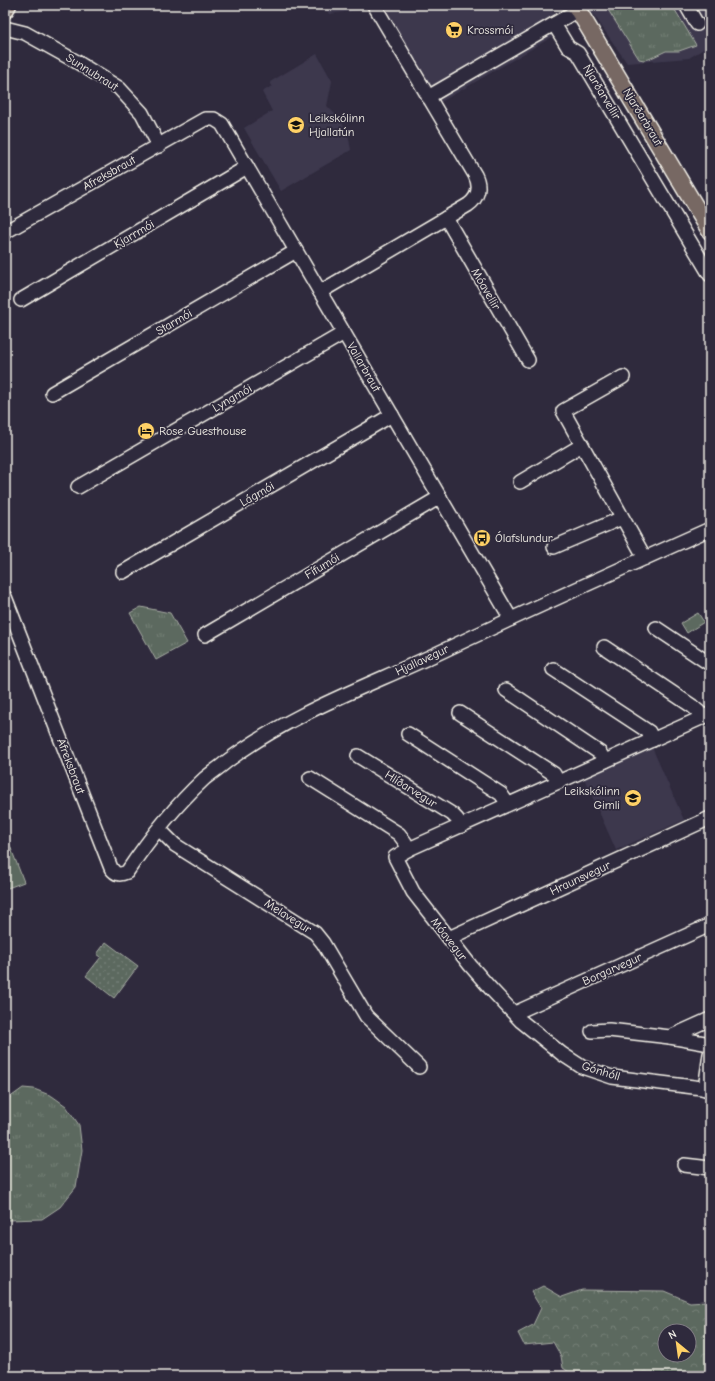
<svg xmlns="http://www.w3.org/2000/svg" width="715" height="1381" font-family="'Comic Neue',sans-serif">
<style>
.built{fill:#3d384e}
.grass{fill:url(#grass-tufts);stroke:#a8ada4}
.forest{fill:url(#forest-crowns);stroke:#a8ada4;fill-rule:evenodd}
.garden{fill:url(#garden-dots);stroke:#a8ada4}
.pitch{fill:#5c695f;stroke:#a8ada4}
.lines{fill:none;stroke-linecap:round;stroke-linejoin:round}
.minor-casing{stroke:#f4f1e8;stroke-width:16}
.major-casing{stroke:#f4f1e8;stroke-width:19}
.minor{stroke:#2f2a3d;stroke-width:13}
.major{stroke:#776864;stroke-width:16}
.labels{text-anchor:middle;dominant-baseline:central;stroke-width:3.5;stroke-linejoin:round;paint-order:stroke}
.poi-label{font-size:12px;fill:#f4f1e8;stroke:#2f2a3d;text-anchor:start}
.street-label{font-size:12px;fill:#f4f1e8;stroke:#2f2a3d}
</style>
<defs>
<pattern id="grass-tufts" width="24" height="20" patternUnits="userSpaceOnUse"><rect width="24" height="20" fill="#5c695f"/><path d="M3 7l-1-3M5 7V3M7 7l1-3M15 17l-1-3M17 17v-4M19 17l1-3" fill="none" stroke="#747f76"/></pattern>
<pattern id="forest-crowns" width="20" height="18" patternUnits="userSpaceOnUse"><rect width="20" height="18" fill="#5c695f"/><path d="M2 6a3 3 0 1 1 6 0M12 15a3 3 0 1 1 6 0" fill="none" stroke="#747f76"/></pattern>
<pattern id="garden-dots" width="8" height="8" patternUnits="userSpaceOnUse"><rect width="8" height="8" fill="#5c695f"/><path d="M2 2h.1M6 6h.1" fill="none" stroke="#747f76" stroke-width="1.8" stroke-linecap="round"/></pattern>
</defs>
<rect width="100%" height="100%" fill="#2f2a3d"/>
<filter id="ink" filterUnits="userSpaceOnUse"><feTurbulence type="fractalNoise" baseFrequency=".025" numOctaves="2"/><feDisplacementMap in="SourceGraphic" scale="8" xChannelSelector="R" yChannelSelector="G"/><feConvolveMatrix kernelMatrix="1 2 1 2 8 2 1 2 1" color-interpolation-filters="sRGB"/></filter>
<g filter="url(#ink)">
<g class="built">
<polygon points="324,5 549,5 564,30 441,102 424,106 367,9 329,14"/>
<polygon points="587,5 710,5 710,45 689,58 627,63"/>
<polygon points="317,54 332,81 327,106 340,119 348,134 351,150 281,191 244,128 272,111 262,92 272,86 270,82"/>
<polygon points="651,745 684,820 616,850 583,776"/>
</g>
<g class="grass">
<polygon points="605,5 672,5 696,45 679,51 666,51 649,59 644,60 639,59"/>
<polygon points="141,607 170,613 187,643 156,660 130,613"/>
<polygon points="698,613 704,622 687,633 681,623"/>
<polygon points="23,1088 34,1089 52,1096 66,1106 79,1125 82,1150 76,1187 60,1207 42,1219 8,1220 5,1219 5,1101"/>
</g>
<path class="forest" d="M543,1286l19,11 20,-7 82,1 26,11 16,-1 4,4v71l-54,-2 -8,2h-73l-12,-8 -2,-12 -8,-14 -29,3 -6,-12 15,-8 8,-17 -10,-16zM665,1331h24v24h-24z"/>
<polygon class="garden" points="106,942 138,966 114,998 86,976 101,957 97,954"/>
<polygon class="pitch" points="5,833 24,882 5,889"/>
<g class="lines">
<g class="minor-casing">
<g id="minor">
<polyline points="686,5 697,24"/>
<polyline points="554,24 568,47 578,53 710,275"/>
<polyline points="5,28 25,33 77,62 119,88 142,113 159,146"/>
<polyline points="428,97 578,10"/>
<polyline points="446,218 528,360"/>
<polyline points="5,232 205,119 214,119 222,124 511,619"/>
<path d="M320,292l148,-87c10,-7 13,-18 7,-30l-101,-170"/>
<polyline points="21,300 247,167"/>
<polyline points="623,377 563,411 645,558"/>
<polyline points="52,393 296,251"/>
<polyline points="520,482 582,445"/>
<polyline points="78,487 344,333"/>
<polyline points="554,547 622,518"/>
<polyline points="123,572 392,415"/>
<path d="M5,597l106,271c5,7 9,7 16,4 22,-33 48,-66 77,-93 7,-6 15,-11 22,-17 63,-48 137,-74 208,-107 91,-43 184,-85 276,-126"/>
<polyline points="656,628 710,664"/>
<polyline points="205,635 440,497"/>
<polyline points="604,647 692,706 699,712 702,718"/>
<polyline points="553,669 649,732 653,740"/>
<polyline points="506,690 600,753 605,761"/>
<polyline points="460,713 554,774 558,782"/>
<polyline points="710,714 409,849 395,857 413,892 470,965 490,988 521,1021 562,1054 582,1067 612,1077 710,1089"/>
<polyline points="408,734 501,794 508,804"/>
<polyline points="358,756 452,814 457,819 461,826"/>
<polyline points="310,778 399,834 405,842 409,849"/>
<polyline points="159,829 175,845 315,933 323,943 366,1016 419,1067"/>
<polyline points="449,938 710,818"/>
<polyline points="515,1013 710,925"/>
<polyline points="710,1019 670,1037 710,1044"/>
<polyline points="592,1031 609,1030 670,1037"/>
<polyline points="705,1089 710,1054"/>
<polyline points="684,1165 710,1168"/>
</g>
</g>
<g class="major-casing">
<g id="major">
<polyline points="575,5 710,231"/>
<polyline points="5,10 8,5"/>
</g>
</g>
<use href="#minor" class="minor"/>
<use href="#major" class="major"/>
</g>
</g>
<defs>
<g id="supermarket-disc" transform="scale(0.9)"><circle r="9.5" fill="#ffd166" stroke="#2f2a3d"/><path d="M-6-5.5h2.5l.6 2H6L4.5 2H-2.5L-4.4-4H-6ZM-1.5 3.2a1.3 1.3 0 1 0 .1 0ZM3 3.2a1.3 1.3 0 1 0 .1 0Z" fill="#111"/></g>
<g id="school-disc" transform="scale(0.9)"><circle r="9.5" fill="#ffd166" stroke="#2f2a3d"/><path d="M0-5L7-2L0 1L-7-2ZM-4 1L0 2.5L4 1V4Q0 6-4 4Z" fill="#111"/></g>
<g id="hotel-disc" transform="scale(0.9)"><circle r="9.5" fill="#ffd166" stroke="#2f2a3d"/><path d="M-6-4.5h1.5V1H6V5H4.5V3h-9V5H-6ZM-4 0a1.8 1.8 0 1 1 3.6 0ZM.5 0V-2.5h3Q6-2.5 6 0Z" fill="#111"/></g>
<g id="bus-disc" transform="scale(0.9)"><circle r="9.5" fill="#ffd166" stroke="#2f2a3d"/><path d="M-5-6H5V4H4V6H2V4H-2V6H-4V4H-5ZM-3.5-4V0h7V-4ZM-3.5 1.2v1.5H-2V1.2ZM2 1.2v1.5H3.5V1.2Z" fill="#111"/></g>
</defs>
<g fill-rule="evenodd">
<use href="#supermarket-disc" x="454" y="30"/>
<use href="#school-disc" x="296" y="125"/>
<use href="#hotel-disc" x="146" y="431"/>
<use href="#bus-disc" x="482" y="538"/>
<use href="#school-disc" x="633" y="798"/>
</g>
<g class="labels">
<g class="poi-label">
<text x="467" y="30">Krossmói</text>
<text x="309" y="118">Leikskólinn<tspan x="309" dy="14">Hjallatún</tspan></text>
<text x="159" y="431">Rose Guesthouse</text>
<text x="495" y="538">Ólafslundur</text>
<text x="620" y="791" text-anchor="end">Leikskólinn<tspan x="620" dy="14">Gimli</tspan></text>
</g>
<g class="street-label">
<text transform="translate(92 72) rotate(32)">Sunnubraut</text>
<text transform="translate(602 92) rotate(59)">Njarðarvellir</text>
<text transform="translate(643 117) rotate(59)">Njarðarbraut</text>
<text transform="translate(109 173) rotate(-29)">Afreksbraut</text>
<text transform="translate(134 234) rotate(-30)">Kjarrmói</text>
<text transform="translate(486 289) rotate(60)">Móavellir</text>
<text transform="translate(174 322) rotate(-30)">Starmói</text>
<text transform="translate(364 367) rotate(60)">Vallarbraut</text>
<text transform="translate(232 398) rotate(-30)">Lyngmói</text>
<text transform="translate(257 494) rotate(-30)">Lágmói</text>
<text transform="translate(322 566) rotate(-31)">Fífumói</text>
<text transform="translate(422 660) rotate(-25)">Hjallavegur</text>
<text transform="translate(71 766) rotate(69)">Afreksbraut</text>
<text transform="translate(411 789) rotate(32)">Hlíðarvegur</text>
<text transform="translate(580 878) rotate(-25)">Hraunsvegur</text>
<text transform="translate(288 916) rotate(32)">Melavegur</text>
<text transform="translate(449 939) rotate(52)">Móavegur</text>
<text transform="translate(612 969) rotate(-24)">Borgarvegur</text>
<text transform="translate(601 1071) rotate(17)">Gónhóll</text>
</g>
</g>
<rect width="715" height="1381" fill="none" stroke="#2f2a3d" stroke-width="20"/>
<rect x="10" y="10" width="695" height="1361" fill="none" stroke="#f4f1e8" stroke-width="1.5" filter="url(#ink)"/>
<g transform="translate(677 1343) rotate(331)"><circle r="19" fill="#2f2a3d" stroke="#7e7a81"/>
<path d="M0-3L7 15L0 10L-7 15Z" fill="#ffd166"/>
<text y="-6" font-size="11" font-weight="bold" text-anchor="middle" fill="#f4f1e8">N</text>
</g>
</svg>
